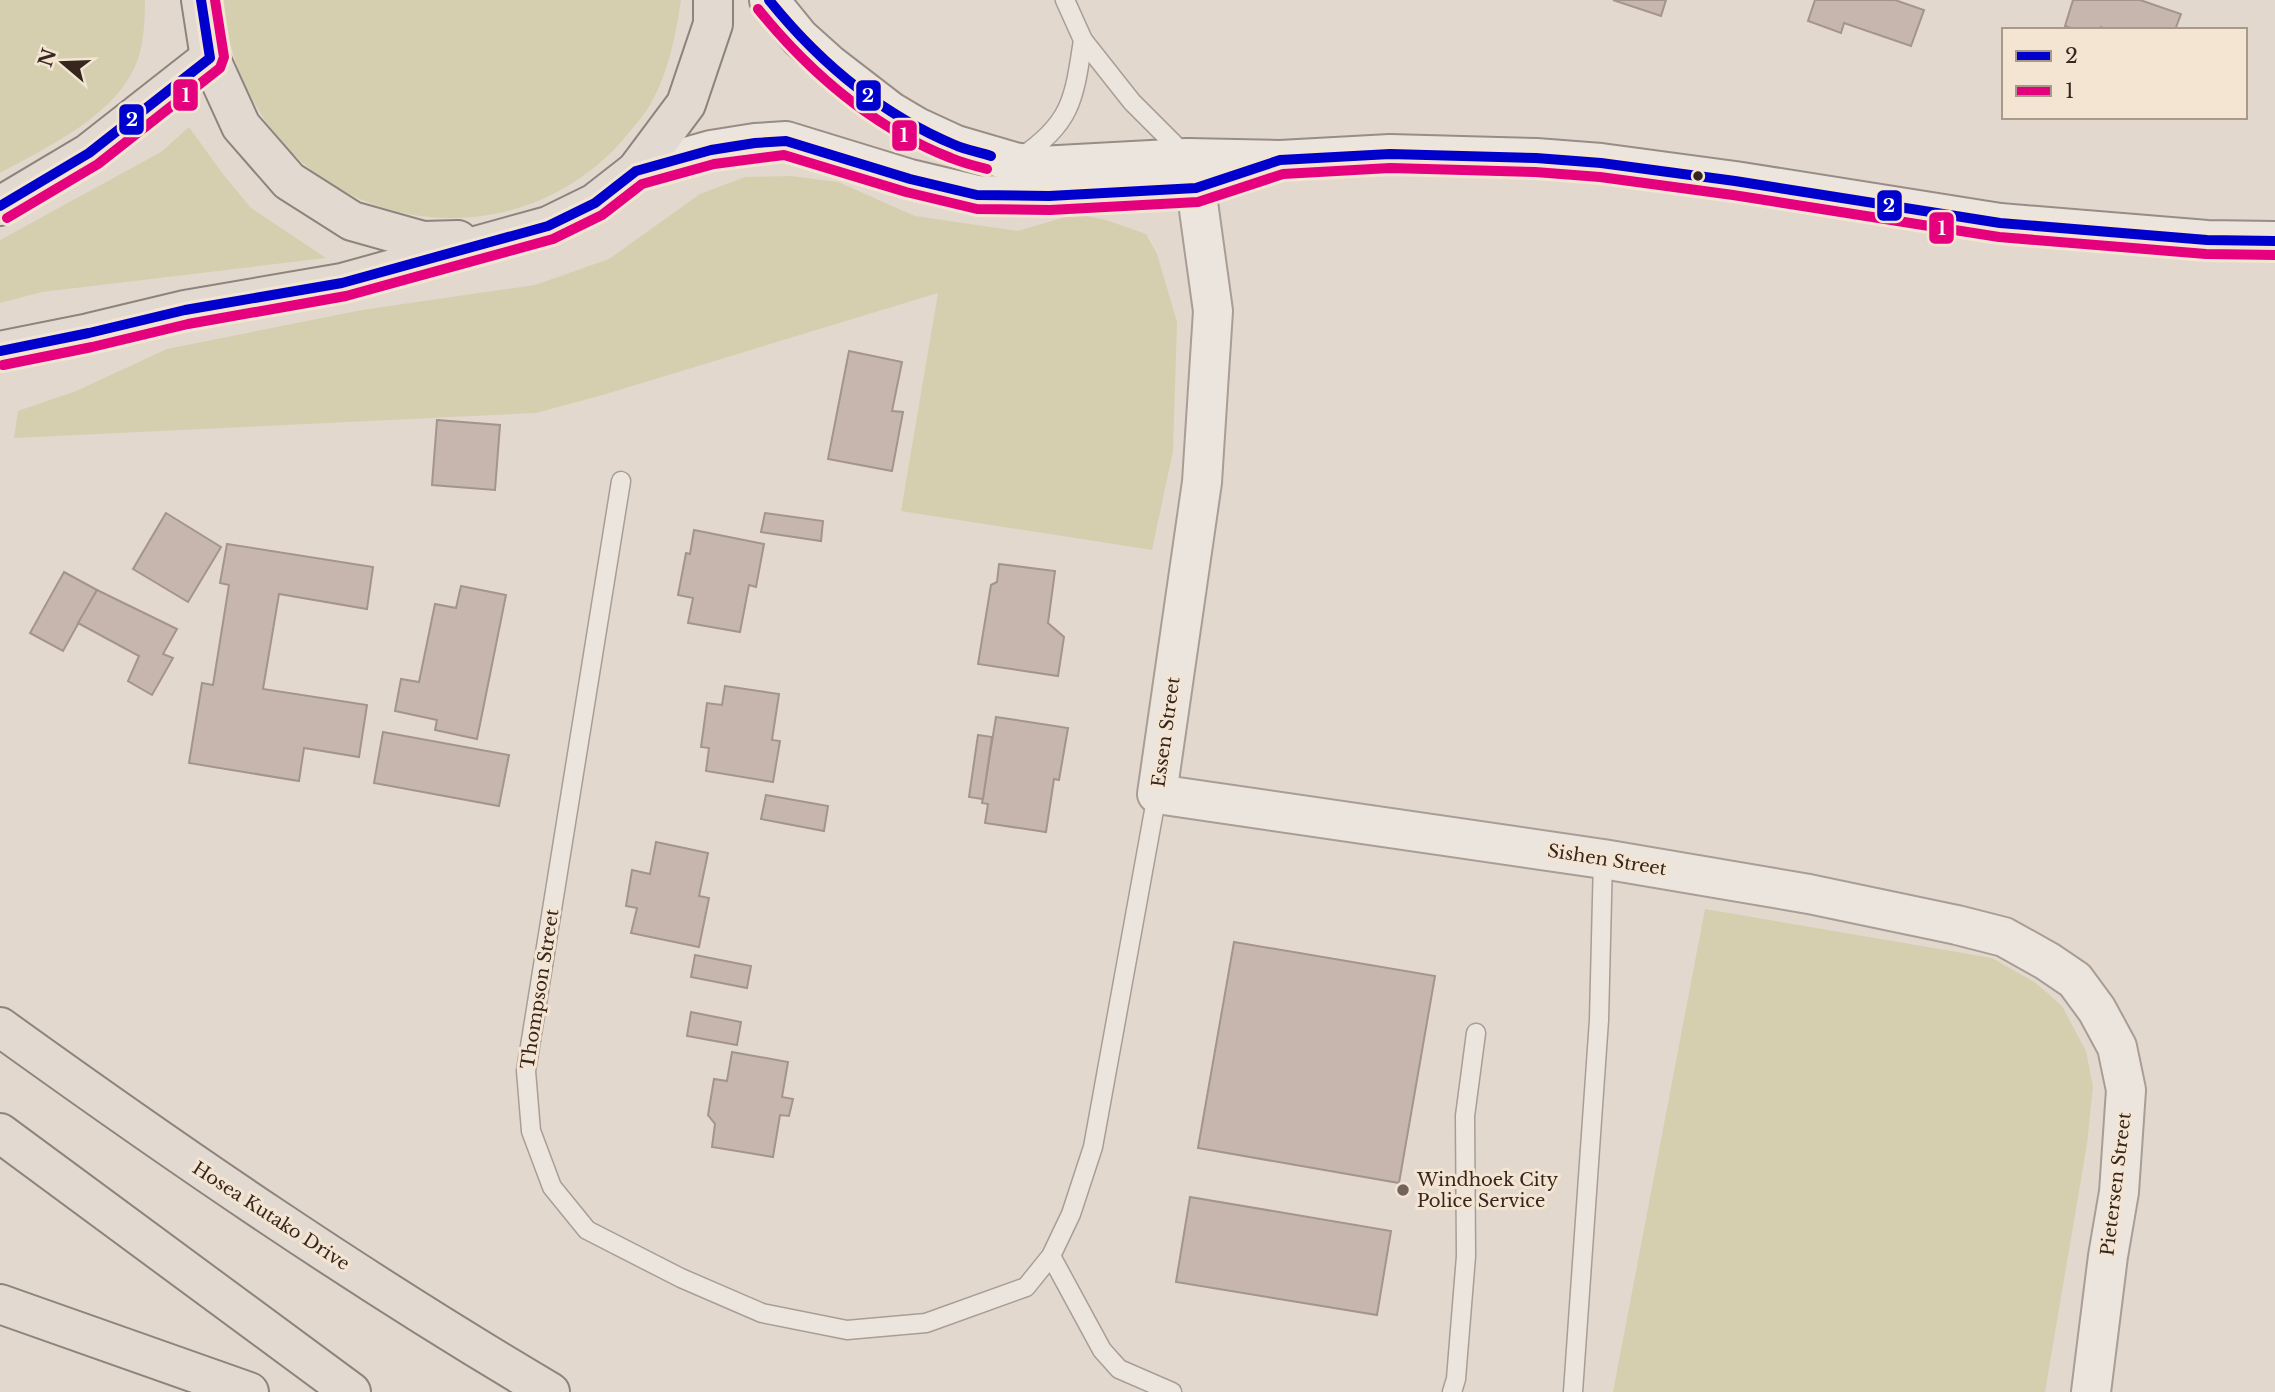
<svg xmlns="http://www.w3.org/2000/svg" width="2275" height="1392" font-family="'Libre Baskerville',serif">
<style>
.green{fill:#d5cfb0}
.building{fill:#c6b6ae;stroke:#a3948c;stroke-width:2}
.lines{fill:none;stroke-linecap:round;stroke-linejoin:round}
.service-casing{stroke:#a89e96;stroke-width:21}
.tertiary-casing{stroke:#a89e96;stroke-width:42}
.secondary-casing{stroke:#988d86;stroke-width:42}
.primary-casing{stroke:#8d847d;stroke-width:42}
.service{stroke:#ebe5de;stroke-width:18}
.tertiary{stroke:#ebe5de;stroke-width:38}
.secondary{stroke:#ebe5de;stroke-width:38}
.primary{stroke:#e2dad0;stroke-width:38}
.bus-1-casing{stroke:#f4e5d3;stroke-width:16}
.bus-2-casing{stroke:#f4e5d3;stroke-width:16}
.bus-1{stroke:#0000cd;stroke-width:10}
.bus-2{stroke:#e5007d;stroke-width:10}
.bus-dot{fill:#36261e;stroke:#f4e5d3;stroke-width:2.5}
.poi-dot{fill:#73645b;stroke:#f4e5d3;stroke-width:2.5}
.labels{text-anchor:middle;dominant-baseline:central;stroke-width:6;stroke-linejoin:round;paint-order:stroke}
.street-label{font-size:18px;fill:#36261e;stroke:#f4e5d3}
.poi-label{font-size:18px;fill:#36261e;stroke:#f4e5d3;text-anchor:start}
.line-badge{stroke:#f4e5d3;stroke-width:2.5}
.badge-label{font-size:19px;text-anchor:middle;font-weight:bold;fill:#fff}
</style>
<rect width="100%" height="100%" fill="#e3d8cd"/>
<g class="green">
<path d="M0,0h145c0,19 -1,41 -7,59 -20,56 -89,87 -138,114z"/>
<path d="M224,0h457c-6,39 -13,76 -34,110 -6,9 -14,17 -20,25 -105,127 -306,105 -379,-44 -14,-28 -23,-59 -24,-91z"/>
<polygon points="189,127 222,173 251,208 326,258 42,292 0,303 0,240 161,152"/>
<polygon points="791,176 838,182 915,216 1018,231 1075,214 1106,220 1146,234 1157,254 1177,322 1173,451 1152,550 901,511 938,293 606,394 536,413 14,438 18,411 76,391 167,349 362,310 535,285 609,259 700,194 745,177"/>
<polygon points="1705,909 1992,958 2036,983 2062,1006 2086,1051 2093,1087 2087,1144 2045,1392 1613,1392"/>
</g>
<g class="building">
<polygon points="1613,0 1666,0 1661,16"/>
<polygon points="1815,0 1895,0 1924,10 1911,46 1844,23 1841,33 1808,21"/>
<polygon points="2073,0 2140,0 2181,14 2175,30 2108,30 2101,27 2100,30 2077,30 2065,26"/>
<polygon points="849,351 902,362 892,411 903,412 892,471 828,459"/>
<polygon points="437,420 500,425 495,490 432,485"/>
<polygon points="166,513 221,547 188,602 133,569"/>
<polygon points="765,513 823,521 821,541 761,532"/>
<polygon points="694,530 764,544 756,587 749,585 740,632 688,623 693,598 678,595 686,553 690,554"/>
<polygon points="227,544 373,567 367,609 279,594 263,689 367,705 359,757 304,748 299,781 189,763 202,683 213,685 229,585 220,583"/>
<polygon points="999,564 1055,571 1048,623 1064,637 1058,676 978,664 991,585 997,582"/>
<polygon points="64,572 97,590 63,651 30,633"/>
<polygon points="461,586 506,595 477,739 435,730 437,720 395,711 401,679 419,682 435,604 456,608"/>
<polygon points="97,590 177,629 163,654 173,658 152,695 128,681 139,656 78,623"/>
<polygon points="725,686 779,694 772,740 780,741 773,782 706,771 709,748 701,747 707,703 722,705"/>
<polygon points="996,717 1068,728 1059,780 1054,779 1046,832 985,823 988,804 982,803"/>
<polygon points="383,732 509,755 499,806 374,783"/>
<polygon points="978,735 992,737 983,799 969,797"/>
<polygon points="766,795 828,806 824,831 761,819"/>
<polygon points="656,842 708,853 699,896 709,898 699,947 631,933 637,908 626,906 632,870 650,874"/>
<polygon points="1234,942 1435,976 1399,1183 1198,1148"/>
<polygon points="695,955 751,966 747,988 691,977"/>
<polygon points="691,1012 741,1022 737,1045 687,1036"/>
<polygon points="732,1052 788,1062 782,1097 793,1099 789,1116 780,1115 773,1157 712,1147 715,1124 708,1115 714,1079 727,1081"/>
<polygon points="1190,1197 1391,1231 1377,1315 1176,1282"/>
</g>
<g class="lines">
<g class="service-casing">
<g id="service">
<polyline points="1065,0 1083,40 1132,102 1186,156"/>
<path d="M1020,158c52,-35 54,-59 63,-118"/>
<polyline points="621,481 526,1071 531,1131 552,1187 587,1230 681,1278 762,1313 847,1330 926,1323 1026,1287 1051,1256 1071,1214 1093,1147 1157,794"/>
<polyline points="1051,1256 1102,1350 1119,1369 1172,1392"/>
<polyline points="1452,1392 1456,1379 1466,1256 1465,1116 1476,1033"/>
<polyline points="1573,1392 1599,1020 1603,859"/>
</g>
</g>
<g class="tertiary-casing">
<polyline id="tertiary" points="1188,158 1196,188 1213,311 1202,482 1157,794 1603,859 1809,894 1957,925 2004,937 2047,961 2075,980 2097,1010 2117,1047 2126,1090 2119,1192 2108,1256 2091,1392"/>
</g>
<g class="secondary-casing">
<g id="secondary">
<polyline points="769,0 800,38 829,64 890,111 917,127 956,145 1014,162 1040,166 1188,158 1280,160 1390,154 1536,158 1601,163 1735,181 2000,223 2207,240 2275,241"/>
<polyline points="636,171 711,150 755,143 786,141 910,179 977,195 1049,196 1196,188 1255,169"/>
</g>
</g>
<g class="primary-casing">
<g id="primary">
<polyline points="201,0 210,58 241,126 289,181 352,221 423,241 458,240"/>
<polyline points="0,206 89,153 210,58"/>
<polyline points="0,351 89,333 185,310 342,283 548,226 595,203 636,171 686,104 713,24 713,0"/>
<path d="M0,1027c179,129 360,253 550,365"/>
<polyline points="0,1133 351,1392"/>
<polyline points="0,1304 249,1392"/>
</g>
</g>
<use href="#service" class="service"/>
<use href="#tertiary" class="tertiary"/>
<use href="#secondary" class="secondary"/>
<use href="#primary" class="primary"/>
<g class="bus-1-casing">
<g id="bus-1">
<path d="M769,0c50,62 112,114 186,145 11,5 24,7 36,11"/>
<polyline points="0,206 89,153 210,58 201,0"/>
<polyline points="0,351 89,333 185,310 342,283 548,226 595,203 636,171 711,150 755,143 786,141 910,179 977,195 1049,196 1196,188 1280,160 1390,154 1536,158 1601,163 1735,181 2000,223 2207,240 2275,241"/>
</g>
</g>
<g class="bus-2-casing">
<g id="bus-2">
<path d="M758,9c52,64 116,119 193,149 12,5 24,8 36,11"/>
<polyline points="7,218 98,164 220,68 224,57 215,0"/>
<polyline points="3,365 92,347 188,324 346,296 553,239 602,215 642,184 714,164 784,155 906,192 977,209 1050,210 1198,202 1283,174 1390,168 1535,172 1600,177 1733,195 1999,237 2206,254 2275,255"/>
</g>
</g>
<use href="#bus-1" class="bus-1"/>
<use href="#bus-2" class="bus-2"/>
</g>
<circle class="bus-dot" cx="1698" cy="176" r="6"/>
<circle class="poi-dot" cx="1403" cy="1190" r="7"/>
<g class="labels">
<g class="street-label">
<text transform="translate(1166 732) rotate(-82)">Essen Street</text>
<text transform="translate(1607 860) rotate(9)">Sishen Street</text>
<text transform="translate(540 989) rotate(-81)">Thompson Street</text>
<text transform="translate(2116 1184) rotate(-83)">Pietersen Street</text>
<text transform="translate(271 1216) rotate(33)">Hosea Kutako Drive</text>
</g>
<g class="poi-label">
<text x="1417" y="1180">Windhoek City<tspan x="1417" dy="21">Police Service</tspan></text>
</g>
</g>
<g class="line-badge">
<rect x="172" y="78" width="27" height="34" rx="7" fill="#e5007d"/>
<rect x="855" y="79" width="27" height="33" rx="7" fill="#0000cd"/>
<rect x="118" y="103" width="27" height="33" rx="7" fill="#0000cd"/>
<rect x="891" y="119" width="27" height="33" rx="7" fill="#e5007d"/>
<rect x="1876" y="189" width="27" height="33" rx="7" fill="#0000cd"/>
<rect x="1928" y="211" width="27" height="34" rx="7" fill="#e5007d"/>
</g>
<g class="badge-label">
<text x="186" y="102">1</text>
<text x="868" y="102">2</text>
<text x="132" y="126">2</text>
<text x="904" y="142">1</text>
<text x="1889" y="212">2</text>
<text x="1942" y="235">1</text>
</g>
<rect x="2002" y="28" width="245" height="91" fill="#f4e5d3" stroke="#a8998b" stroke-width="2"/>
<rect x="2016" y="51" width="35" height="10" fill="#0000cd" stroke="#a8998b" stroke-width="2"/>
<text x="2065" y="63" font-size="21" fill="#36261e">2</text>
<rect x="2016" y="86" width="35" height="10" fill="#e5007d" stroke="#a8998b" stroke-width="2"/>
<text x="2065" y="98" font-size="21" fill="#36261e">1</text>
<g transform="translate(63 63) rotate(289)" stroke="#f4e5d3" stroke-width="5" paint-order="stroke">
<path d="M0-5L12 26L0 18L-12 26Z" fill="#36261e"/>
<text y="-10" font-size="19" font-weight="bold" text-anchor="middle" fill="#36261e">N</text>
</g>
</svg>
